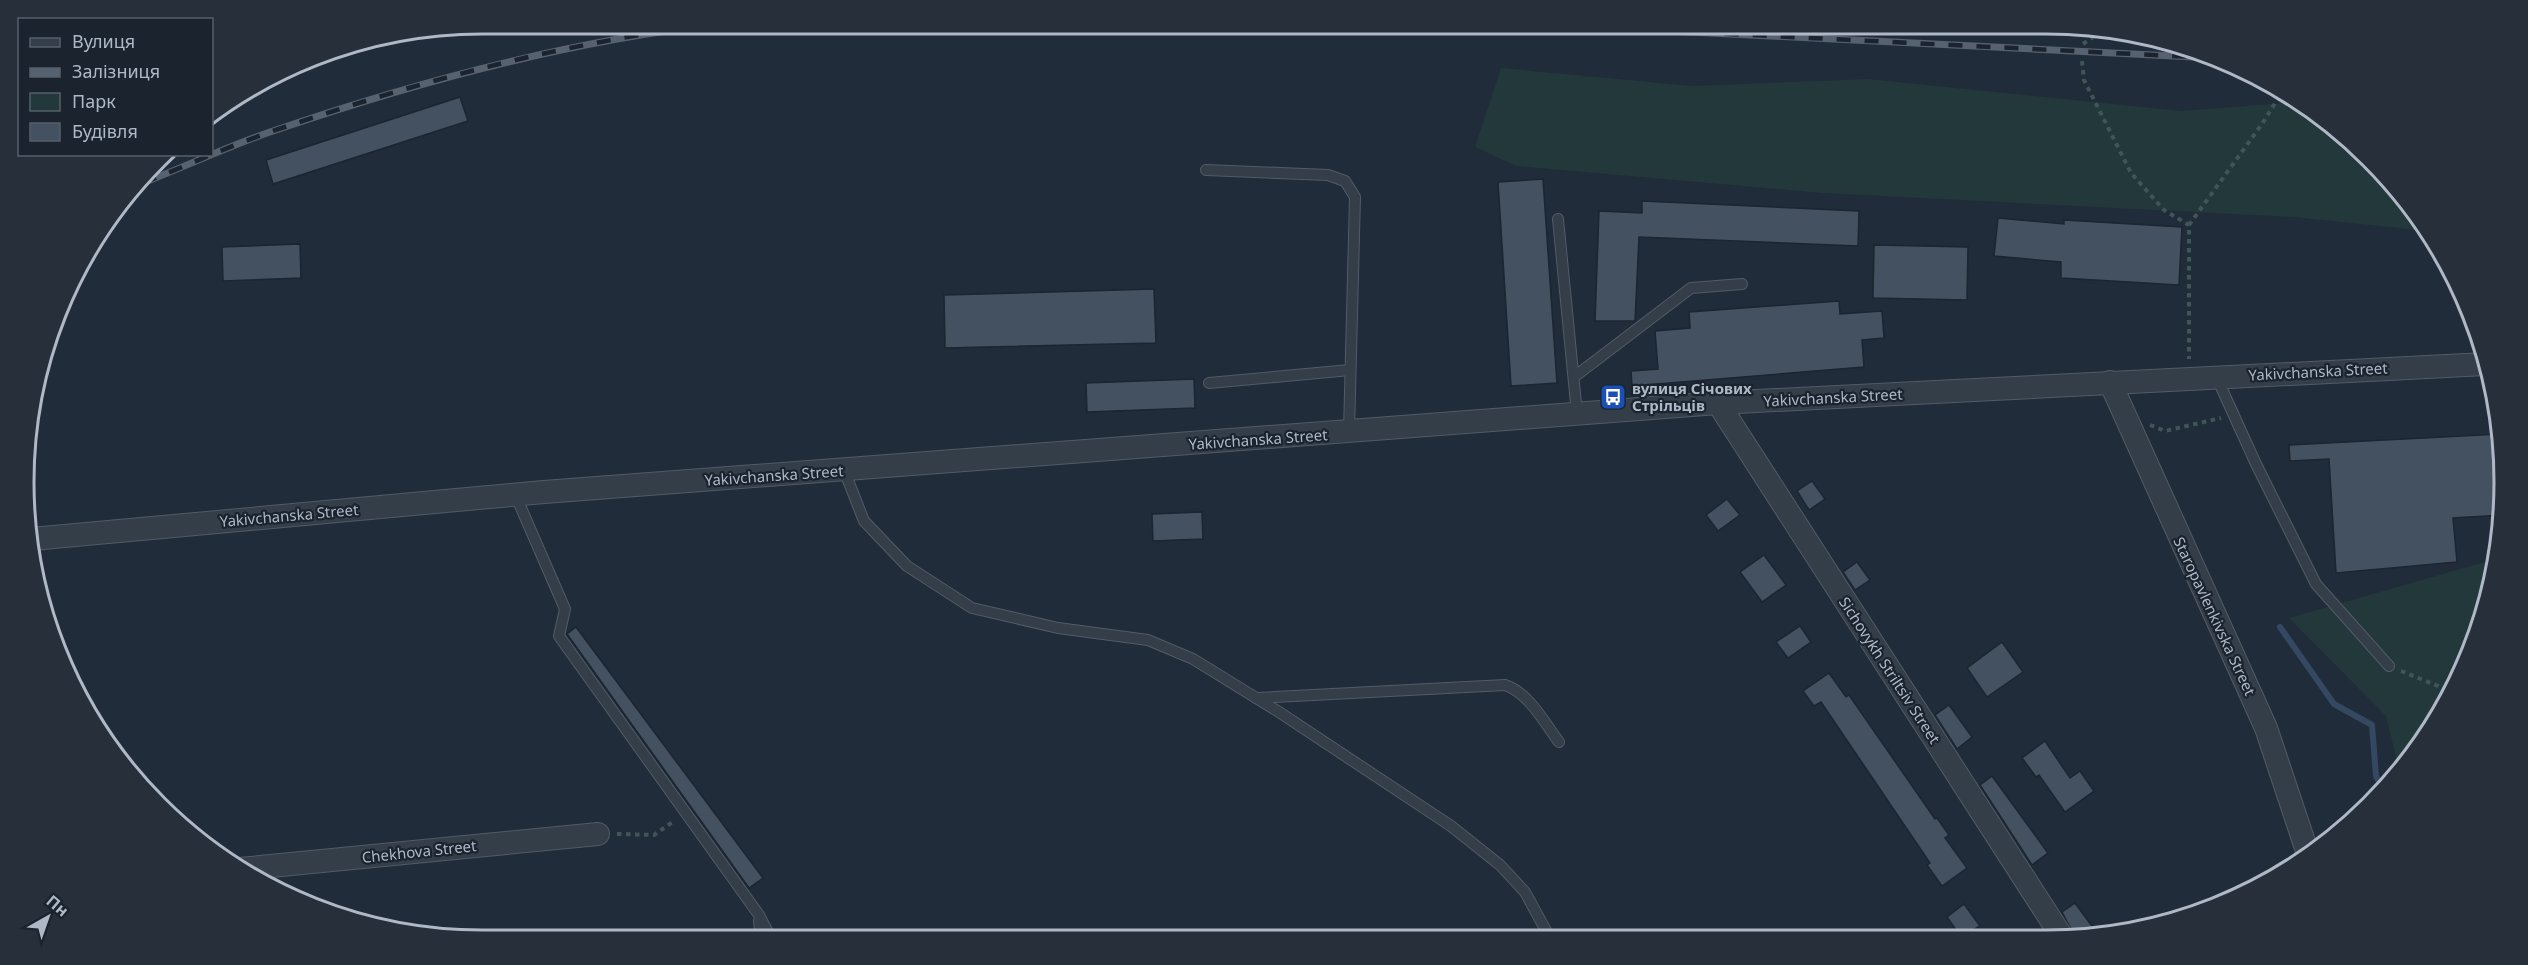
<svg xmlns="http://www.w3.org/2000/svg" width="2528" height="965" font-family="'Noto Sans',sans-serif">
<style>
.green{fill:#22383a}
.lines{fill:none;stroke-linecap:round;stroke-linejoin:round}
.stream{stroke:#344861;stroke-width:6}
.building{fill:#445161;stroke:#1c2530;stroke-width:1.5}
.service-casing{stroke:#525b67;stroke-width:12}
.minor-casing{stroke:#525b67;stroke-width:24}
.path{stroke:#405557;stroke-width:4;stroke-dasharray:4.5 4.5;stroke-linecap:butt}
.service{stroke:#343e49;stroke-width:10}
.minor{stroke:#343e49;stroke-width:22}
.rail-casing{stroke:#566270;stroke-width:7}
.rail{stroke:#1a232e;stroke-width:4.5;stroke-dasharray:14;stroke-linecap:butt}
.labels{text-anchor:middle;dominant-baseline:central;stroke-width:4.5;stroke-linejoin:round;paint-order:stroke}
.street-label{font-size:15px;fill:#afb8c6;stroke:#1a232e}
.poi-label{font-size:15px;font-weight:bold;fill:#afb8c6;stroke:#1a232e;text-anchor:start}
.rim{fill:none;stroke:#afb8c6;stroke-width:3}
</style>
<rect width="100%" height="100%" fill="#202c39"/>
<g class="green">
<polygon points="1501,68 1692,86 1867,79 2182,111 2297,102 2325,119 2390,180 2427,231 2293,217 1823,193 1516,166 1475,147"/>
<polygon points="2495,559 2488,601 2427,737 2399,769 2386,716 2289,618"/>
</g>
<g class="lines">
<polyline class="stream" points="2280,627 2334,704 2372,725 2376,776 2382,788"/>
</g>
<g class="building">
<polygon points="460,97 468,121 273,184 266,160"/>
<polygon points="1543,179 1557,383 1511,386 1498,182"/>
<polygon points="1642,201 1859,211 1858,246 1639,237 1635,321 1595,321 1599,211 1642,213"/>
<polygon points="1998,218 2064,224 2064,220 2182,227 2179,285 2061,278 2061,262 1994,256"/>
<polygon points="300,244 301,278 223,281 222,247"/>
<polygon points="1874,245 1968,247 1967,300 1873,298"/>
<polygon points="1154,289 1156,343 945,348 944,295"/>
<polygon points="1839,301 1840,314 1882,311 1884,338 1862,340 1864,367 1632,386 1631,371 1658,369 1655,331 1690,328 1689,312"/>
<polygon points="1194,379 1195,408 1087,412 1086,383"/>
<polygon points="2500,434 2503,515 2453,518 2457,562 2336,573 2329,459 2290,461 2289,445"/>
<polygon points="1812,481 1825,499 1809,510 1797,491"/>
<polygon points="1727,499 1740,515 1718,531 1706,515"/>
<polygon points="1202,512 1203,539 1153,541 1152,514"/>
<polygon points="1764,555 1786,585 1762,602 1740,572"/>
<polygon points="1857,562 1870,580 1855,590 1843,572"/>
<polygon points="1800,626 1811,642 1788,658 1776,642"/>
<polygon points="576,627 763,878 749,888 567,634"/>
<polygon points="2002,642 2023,672 1987,697 1967,668"/>
<polygon points="1829,673 1846,697 1849,695 1935,819 1937,818 1949,835 1945,838 1967,868 1942,886 1927,865 1930,863 1821,702 1814,706 1803,691"/>
<polygon points="1949,705 1972,737 1957,749 1935,715"/>
<polygon points="2045,741 2070,778 2080,771 2094,791 2065,812 2039,775 2036,777 2022,758"/>
<polygon points="1992,776 2048,853 2032,865 1980,785"/>
<polygon points="2075,903 2100,937 2075,937 2062,912"/>
<polygon points="1964,904 1980,926 1961,937 1947,917"/>
</g>
<g class="lines">
<g class="service-casing">
<g id="service">
<polyline points="1206,170 1328,175 1345,181 1355,197 1349,432"/>
<polyline points="1558,219 1577,414"/>
<polyline points="2216,376 2256,464 2316,584 2389,666"/>
<polyline points="1574,377 1691,288 1742,284"/>
<polyline points="1209,383 1350,370"/>
<polyline points="844,470 864,521 907,566 972,608 1058,628 1148,640 1193,659 1279,712 1451,826 1500,865 1525,892 1550,938"/>
<polyline points="515,494 565,609 559,636 759,915 772,940"/>
<path d="M1256,698l249,-13c24,8 39,37 54,57"/>
<polyline points="759,921 761,940"/>
</g>
</g>
<g class="minor-casing">
<g id="minor">
<polyline points="2110,382 2266,728 2308,854"/>
<polyline points="1718,403 2062,937"/>
<polyline points="32,539 544,492 1718,403 2486,364"/>
<polyline points="240,869 598,834"/>
</g>
</g>
<g class="path">
<polyline points="2083,44 2102,31"/>
<polyline points="2082,61 2084,80 2131,173 2164,210 2189,225 2189,359"/>
<polyline points="2189,225 2262,124 2282,92"/>
<polyline points="2150,425 2165,431 2221,418"/>
<polyline points="2401,671 2448,690"/>
<polyline points="617,834 654,835 674,821"/>
</g>
<use href="#service" class="service"/>
<use href="#minor" class="minor"/>
<g class="rail-casing">
<g id="rail">
<polyline points="1529,24 2214,58"/>
<path d="M143,183c43,-17 84,-36 127,-51 146,-50 297,-91 450,-108"/>
</g>
</g>
<use href="#rail" class="rail"/>
</g>
<defs>
<g id="bus-square" transform="scale(1.35)"><rect x="-9" y="-9" width="18" height="18" rx="4" fill="#1a4fb4" stroke="#1a232e"/><path d="M-5-6H5V4H4V6H2V4H-2V6H-4V4H-5ZM-3.5-4V0h7V-4ZM-3.5 1.2v1.5H-2V1.2ZM2 1.2v1.5H3.5V1.2Z" fill="#fff"/></g>
</defs>
<g fill-rule="evenodd">
<use href="#bus-square" x="1613" y="397"/>
</g>
<g class="labels">
<g class="street-label">
<text transform="translate(2318 371) rotate(-3)">Yakivchanska Street</text>
<text transform="translate(1833 397) rotate(-3)">Yakivchanska Street</text>
<text transform="translate(1258 439) rotate(-4)">Yakivchanska Street</text>
<text transform="translate(774 475) rotate(-4)">Yakivchanska Street</text>
<text transform="translate(289 515) rotate(-5)">Yakivchanska Street</text>
<text transform="translate(2215 616) rotate(65)">Staropavlenkivska Street</text>
<text transform="translate(1890 670) rotate(57)">Sichovykh Striltsiv Street</text>
<text transform="translate(419 851) rotate(-6)">Chekhova Street</text>
</g>
<g class="poi-label">
<text x="1632" y="388">вулиця Січових<tspan x="1632" dy="17">Стрільців</tspan></text>
</g>
</g>
<path d="M0 0H2528V965H0ZM482 34H2046A448 448 0 0 1 2494 482V482A448 448 0 0 1 2046 930H482A448 448 0 0 1 34 482V482A448 448 0 0 1 482 34Z" fill="#262f3a" fill-rule="evenodd"/>
<path class="rim" d="M482 34H2046A448 448 0 0 1 2494 482V482A448 448 0 0 1 2046 930H482A448 448 0 0 1 34 482V482A448 448 0 0 1 482 34Z"/>
<rect x="18" y="18" width="195" height="138" fill="#1a232e" stroke="#565f6b" stroke-width="1.5"/>
<rect x="30" y="38" width="30" height="9" fill="#343e49" stroke="#565f6b" stroke-width="1.5"/>
<text x="72" y="48" font-size="18" fill="#afb8c6">Вулиця</text>
<rect x="30" y="68" width="30" height="9" fill="#566270" stroke="#565f6b" stroke-width="1.5"/>
<text x="72" y="78" font-size="18" fill="#afb8c6">Залізниця</text>
<rect x="30" y="93" width="30" height="18" fill="#22383a" stroke="#565f6b" stroke-width="1.5"/>
<text x="72" y="108" font-size="18" fill="#afb8c6">Парк</text>
<rect x="30" y="123" width="30" height="18" fill="#445161" stroke="#565f6b" stroke-width="1.5"/>
<text x="72" y="138" font-size="18" fill="#afb8c6">Будівля</text>
<g transform="translate(48 917) rotate(40)" stroke="#1a232e" stroke-width="4.5" paint-order="stroke">
<path d="M0-4.5L10 22L0 15L-10 22Z" fill="#afb8c6"/>
<text y="-9" font-size="16" font-weight="bold" text-anchor="middle" fill="#afb8c6">Пн</text>
</g>
</svg>
